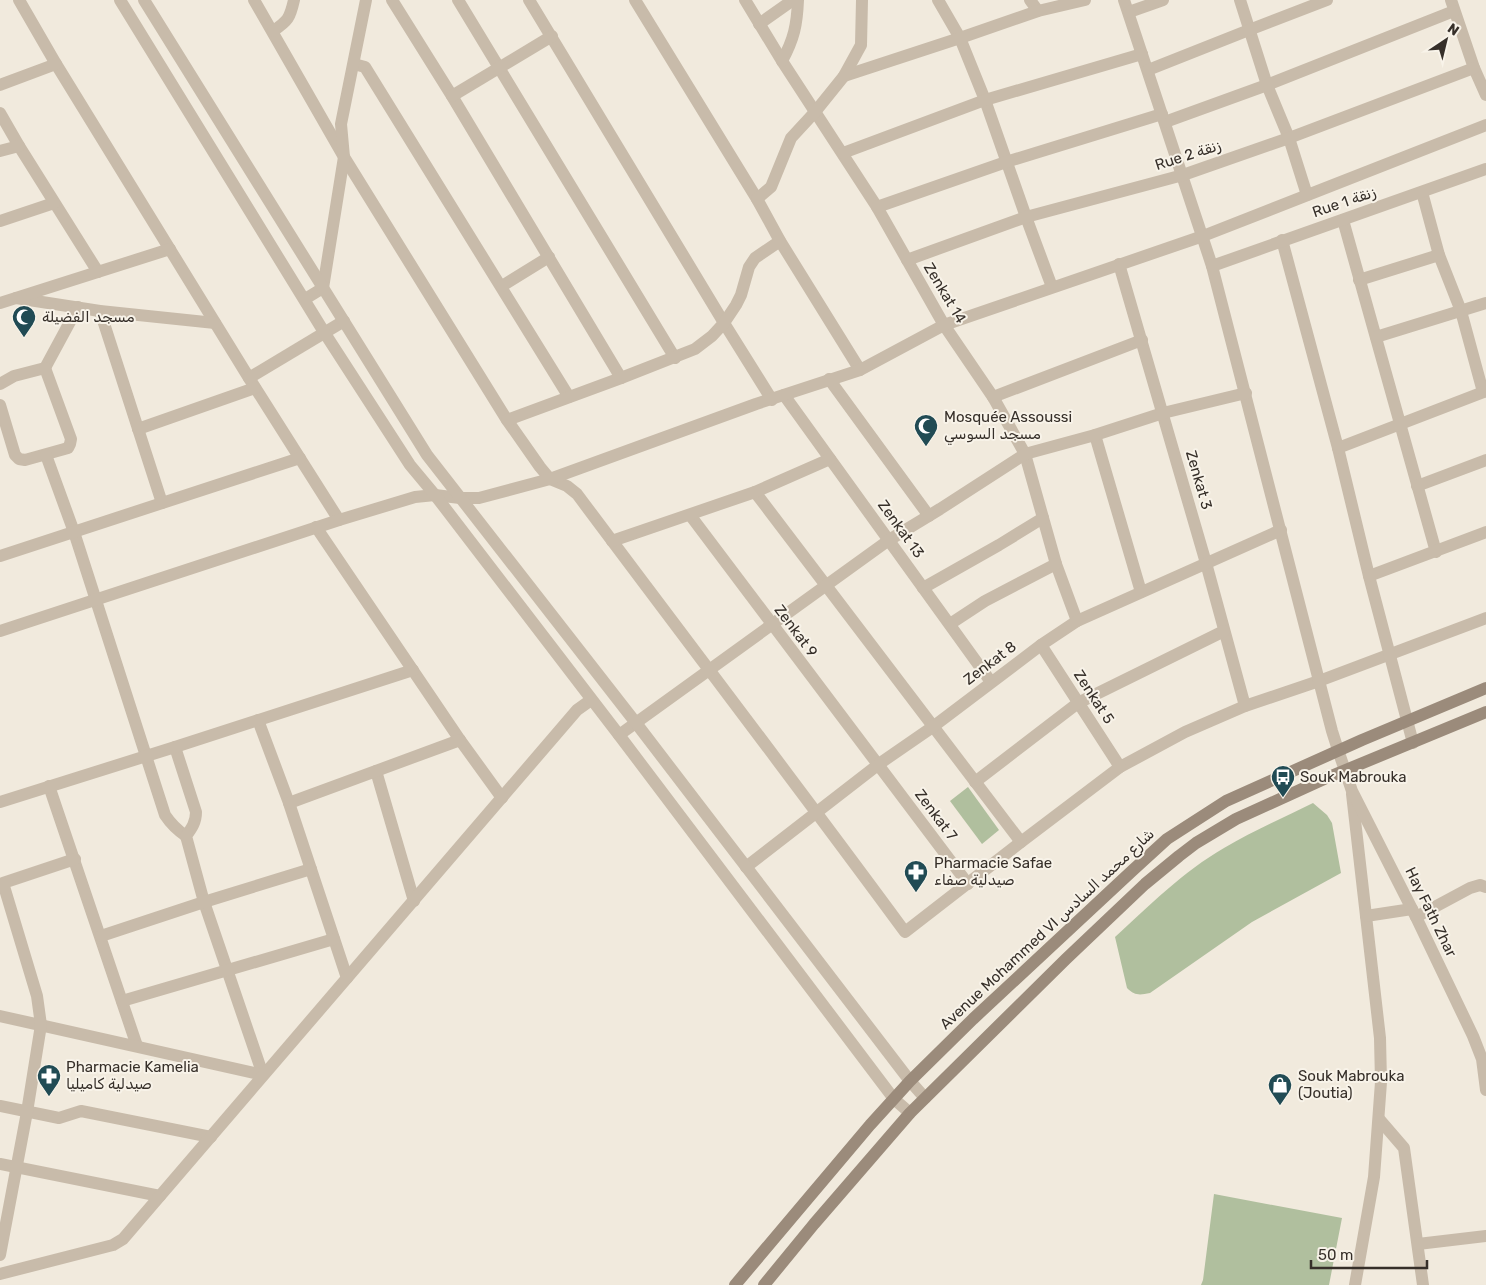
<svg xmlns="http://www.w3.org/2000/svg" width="1486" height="1285" font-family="Rubik,Vazirmatn,sans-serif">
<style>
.green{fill:#b0bf9e}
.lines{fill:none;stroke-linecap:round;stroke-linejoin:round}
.minor{stroke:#c8bbaa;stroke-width:12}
.tertiary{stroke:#c8bbaa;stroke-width:12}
.secondary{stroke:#9b8b7b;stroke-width:12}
.labels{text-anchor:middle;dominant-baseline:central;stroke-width:4;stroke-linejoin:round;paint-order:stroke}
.street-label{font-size:15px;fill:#362f29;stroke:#f8f3e9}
.poi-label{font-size:15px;fill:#362f29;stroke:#f8f3e9;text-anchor:start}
</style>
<rect width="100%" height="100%" fill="#f1eadd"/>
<g class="green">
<polygon points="968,787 999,830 982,844 950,801"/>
<path d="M1313,803l14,12 5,8 9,50 -89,49 -102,71c-10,2 -15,3 -23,-5l-12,-51c34,-31 69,-66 109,-89 29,-17 59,-30 89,-45z"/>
<polygon points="1214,1194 1342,1218 1329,1285 1201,1285 1203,1280"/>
</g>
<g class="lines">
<g class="minor">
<polyline points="19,0 56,64 249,378 339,520"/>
<path d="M254,0l90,157 163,263 33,47 10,12 17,7 10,8c109,146 220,291 328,438l116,-90 99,-75 65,-35 60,-26 74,-25 167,-63"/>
<polyline points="392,0 452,96 621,378"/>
<polyline points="458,0 675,358"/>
<polyline points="529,0 724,323 772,400"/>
<polyline points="635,0 757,199 780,241 860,370"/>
<polyline points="745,0 782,61 877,207 944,325 993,397 1025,454 1056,564 1077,621"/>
<polyline points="938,0 960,38 985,100 1026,217 1052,287"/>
<polyline points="1030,0 1038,11"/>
<polyline points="1124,0 1212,266 1332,731 1338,750"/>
<polyline points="1240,0 1267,85 1289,138 1307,195"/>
<polyline points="1451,0 1474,68 1486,95"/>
<polyline points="1129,12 1163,0"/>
<polyline points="759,24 793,0"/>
<path d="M273,31c15,-10 17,-13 21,-31"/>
<path d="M782,61c12,-22 15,-36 16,-61"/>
<polyline points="354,64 365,67 569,397"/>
<polyline points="1148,70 1249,30 1327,0"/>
<polyline points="844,76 960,38 1038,11 1085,0"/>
<polyline points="0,85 56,64"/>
<polyline points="452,96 552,36"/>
<polyline points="0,113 19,146 98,272"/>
<polyline points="1165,122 1267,85 1454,11"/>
<polyline points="0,151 19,146"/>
<polyline points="843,153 985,100 1142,54"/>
<polyline points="1422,192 1439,255 1461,311 1483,392"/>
<polyline points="757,199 771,187 791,138 815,112 844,76 861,45 862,0"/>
<polyline points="877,207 1006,162 1162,114"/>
<polyline points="1343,220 1436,552"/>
<polyline points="0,221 54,203"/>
<polyline points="1282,240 1338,448 1369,576 1413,743"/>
<polyline points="907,260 1026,217 1183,175 1289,138 1474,68"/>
<polyline points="1119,264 1206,563 1245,706"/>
<polyline points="1212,266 1486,169"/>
<polyline points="1359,280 1439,255"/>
<polyline points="502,286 549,257"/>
<polyline points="16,298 100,311 215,323"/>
<polyline points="305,299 323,288 344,157 341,124 366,0"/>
<polyline points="0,303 170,249"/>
<polyline points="100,311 162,503"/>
<polyline points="1376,337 1486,303"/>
<polyline points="249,378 344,321"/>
<polyline points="829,379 929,516"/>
<polyline points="0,384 14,376 45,368 78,307"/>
<polyline points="784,395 991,682"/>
<polyline points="993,397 1142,340"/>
<polyline points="0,405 15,455 19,459 25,460 68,448 70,444 71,439 45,368"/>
<polyline points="507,420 621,378 695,349 712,336 724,323 736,305 741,295 749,267 755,258 780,241"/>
<polyline points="138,429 255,388"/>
<polyline points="1095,435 1141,592"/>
<polyline points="1338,448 1486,391"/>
<path d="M46,455l28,77 91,283c6,9 12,15 21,21"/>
<polyline points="1417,486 1486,460"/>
<polyline points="755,492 1021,842"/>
<polyline points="690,515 968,884"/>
<polyline points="316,527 460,740 502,798"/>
<polyline points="612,541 755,492 830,459"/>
<polyline points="0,556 300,458"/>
<polyline points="1369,576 1486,532"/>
<polyline points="923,588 999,545 1043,518"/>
<polyline points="950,624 985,601 1056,564"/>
<polyline points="0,631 339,520 415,497 435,495 460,498 479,498 550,479 756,404 860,370 944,325 1203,236 1486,125"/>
<polyline points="1041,645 1120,767"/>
<polyline points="258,720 289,803 347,978"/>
<polyline points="619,735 889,540 940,509 1025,454 1095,435 1163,413 1246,393"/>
<path d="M175,747l21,65c0,10 -4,16 -10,24l18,66 59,173"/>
<polyline points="376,771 414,901"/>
<polyline points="975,782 1078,703 1224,631"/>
<polyline points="49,786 137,1046"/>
<polyline points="1352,794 1380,1038 1381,1082 1374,1177 1355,1285"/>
<polyline points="0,802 175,747 413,670"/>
<polyline points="289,803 460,740"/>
<polyline points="746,867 879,764 934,726 1041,645 1077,621 1281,530"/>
<polyline points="1366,916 1412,909"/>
<polyline points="1416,917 1470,888 1480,885 1486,887"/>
<polyline points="101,936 204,902 311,869"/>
<polyline points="122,1001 334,939"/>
<polyline points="0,1016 263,1075"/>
<polyline points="0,1106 59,1118 81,1111 211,1137"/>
<polyline points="1379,1119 1404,1148 1423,1285"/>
<polyline points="0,1164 160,1196"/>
<polyline points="1418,1244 1486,1236"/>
<polyline points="0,1255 27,1112 41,1025 37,996 3,883 75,859"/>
<polyline points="0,1274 113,1245 123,1239 577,710 591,700"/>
</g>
<g class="tertiary">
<polyline points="120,0 324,332 410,465 435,495 619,735 894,1099 910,1113"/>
<polyline points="144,0 427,455 636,723 910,1081 925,1098"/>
<polyline points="1338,750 1352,791 1416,917 1473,1036 1482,1059 1486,1090"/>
</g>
<g class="secondary">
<polyline points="735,1285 870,1125 910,1081 973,1019 1133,870 1167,839 1226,801 1362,740 1486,688"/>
<polyline points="764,1285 814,1224 910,1113 1066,959 1145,884 1179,856 1196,843 1236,819 1324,779 1486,712"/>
</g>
</g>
<defs>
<g id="mosque-pin" transform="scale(1.25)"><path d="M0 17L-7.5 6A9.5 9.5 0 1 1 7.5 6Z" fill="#214b54" stroke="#f8f3e9"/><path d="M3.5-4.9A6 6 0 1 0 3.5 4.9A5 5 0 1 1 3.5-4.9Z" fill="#fff"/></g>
<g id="bus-pin" transform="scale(1.25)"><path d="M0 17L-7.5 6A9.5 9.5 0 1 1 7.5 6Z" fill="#214b54" stroke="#f8f3e9"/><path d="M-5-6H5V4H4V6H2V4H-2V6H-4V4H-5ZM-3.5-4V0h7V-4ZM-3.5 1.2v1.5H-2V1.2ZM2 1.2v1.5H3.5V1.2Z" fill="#fff"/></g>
<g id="pharmacy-pin" transform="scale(1.25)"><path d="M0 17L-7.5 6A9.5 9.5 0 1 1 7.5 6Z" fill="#214b54" stroke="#f8f3e9"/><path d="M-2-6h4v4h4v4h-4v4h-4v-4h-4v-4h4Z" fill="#fff"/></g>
<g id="shop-pin" transform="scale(1.25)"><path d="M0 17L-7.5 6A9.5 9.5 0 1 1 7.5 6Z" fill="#214b54" stroke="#f8f3e9"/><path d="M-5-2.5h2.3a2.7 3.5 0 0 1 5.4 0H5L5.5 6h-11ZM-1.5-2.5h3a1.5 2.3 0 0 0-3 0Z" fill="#fff"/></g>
</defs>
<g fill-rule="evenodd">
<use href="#mosque-pin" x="24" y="317"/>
<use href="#mosque-pin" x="926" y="426"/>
<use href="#bus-pin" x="1283" y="777"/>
<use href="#pharmacy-pin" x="916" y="872"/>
<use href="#pharmacy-pin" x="49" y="1076"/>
<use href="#shop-pin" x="1280" y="1085"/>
</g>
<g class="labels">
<g class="street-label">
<text transform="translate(1188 155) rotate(-18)">Rue 2 زنقة</text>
<text transform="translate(1344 202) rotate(-19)">Rue 1 زنقة</text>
<text transform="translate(945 293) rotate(59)">Zenkat 14</text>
<text transform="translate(1199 480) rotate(74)">Zenkat 3</text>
<text transform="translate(901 529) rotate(54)">Zenkat 13</text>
<text transform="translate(796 631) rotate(53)">Zenkat 9</text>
<text transform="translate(990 663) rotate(-37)">Zenkat 8</text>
<text transform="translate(1094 697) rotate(57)">Zenkat 5</text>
<text transform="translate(936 815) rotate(53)">Zenkat 7</text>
<text transform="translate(1431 912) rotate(64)">Hay Fath Zhar</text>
<text transform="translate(1047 929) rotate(-43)">Avenue Mohammed VI شارع محمد السادس</text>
</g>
<g class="poi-label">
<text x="42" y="317">مسجد الفضيلة</text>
<text x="944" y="417">Mosquée Assoussi<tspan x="944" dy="17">مسجد السوسي</tspan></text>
<text x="1300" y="777">Souk Mabrouka</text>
<text x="934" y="863">Pharmacie Safae<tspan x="934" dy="17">صيدلية صفاء</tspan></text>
<text x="66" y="1067">Pharmacie Kamelia<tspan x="66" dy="17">صيدلية كاميليا</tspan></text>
<text x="1298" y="1076">Souk Mabrouka<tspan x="1298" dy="17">(Joutia)</tspan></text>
</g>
</g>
<g transform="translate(1446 40) rotate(35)" stroke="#f8f3e9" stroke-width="4" paint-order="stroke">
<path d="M0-4L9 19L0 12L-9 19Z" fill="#362f29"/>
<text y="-8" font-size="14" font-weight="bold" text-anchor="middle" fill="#362f29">N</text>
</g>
<path d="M1311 1260v8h116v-8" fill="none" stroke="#362f29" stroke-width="2.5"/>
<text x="1318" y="1260" font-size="15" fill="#362f29" stroke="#f8f3e9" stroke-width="4" paint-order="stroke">50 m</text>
</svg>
